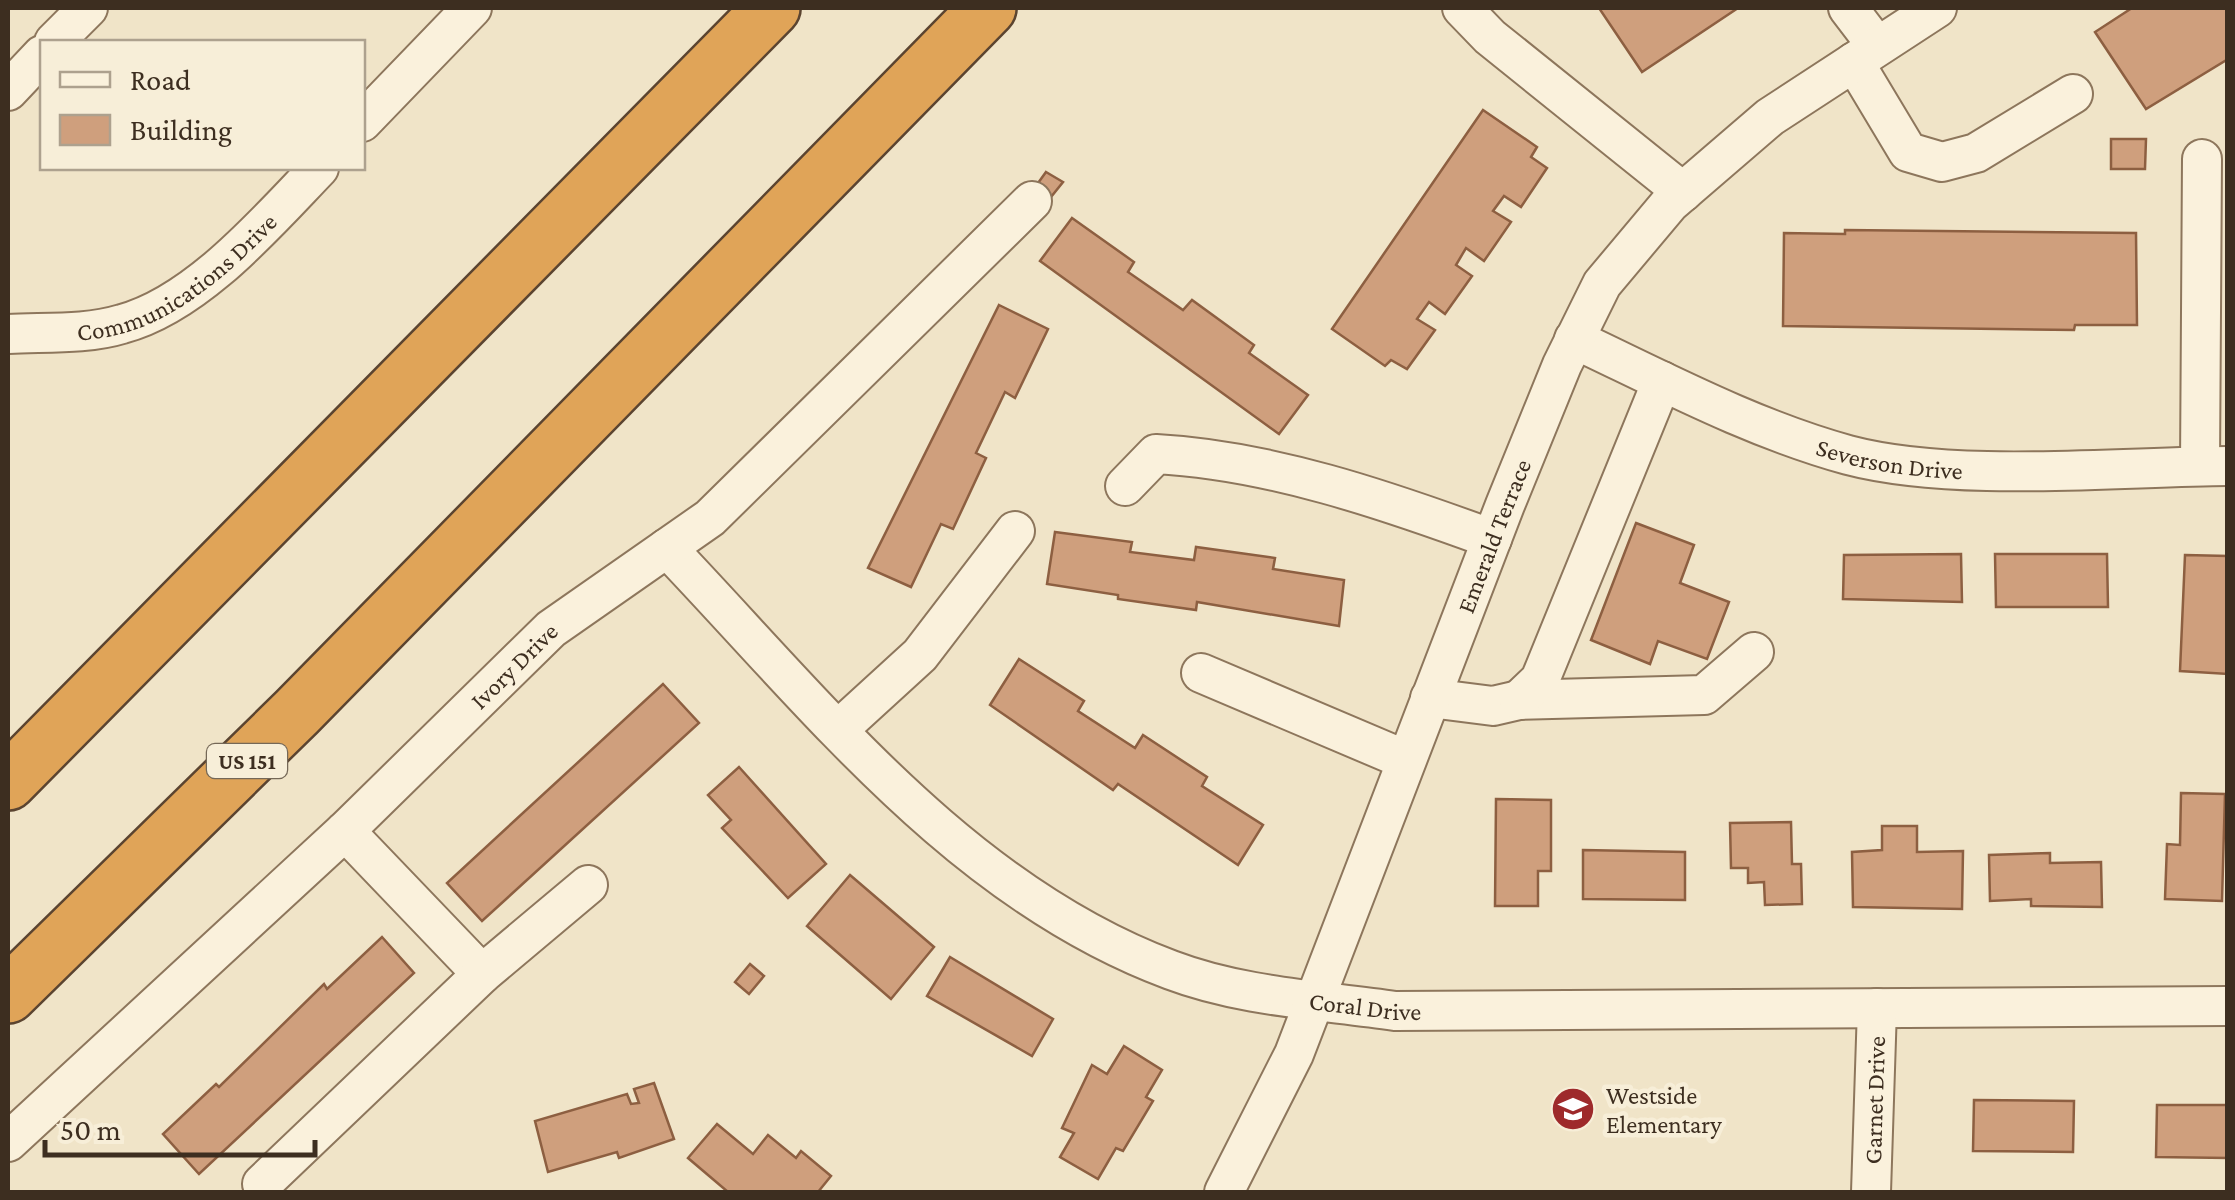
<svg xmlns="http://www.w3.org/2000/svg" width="2235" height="1200" font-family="'Crimson Pro',serif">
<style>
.building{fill:#cf9f7d;stroke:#8d5f41;stroke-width:2.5}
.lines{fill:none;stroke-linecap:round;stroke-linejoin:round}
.minor-casing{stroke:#8d765c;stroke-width:42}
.highway-casing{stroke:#5b4430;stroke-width:60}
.minor{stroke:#faf1dc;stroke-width:38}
.highway{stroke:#e0a458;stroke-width:55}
.labels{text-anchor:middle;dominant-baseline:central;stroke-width:9;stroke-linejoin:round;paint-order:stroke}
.shield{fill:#f7eed8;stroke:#756857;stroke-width:2.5}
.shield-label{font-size:22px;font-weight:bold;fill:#3d2e20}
.street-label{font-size:25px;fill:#3d2e20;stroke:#f7eed8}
.poi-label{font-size:25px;fill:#3d2e20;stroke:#f7eed8;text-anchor:start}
</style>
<rect width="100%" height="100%" fill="#f0e4c8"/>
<g class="building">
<polygon points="1599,8 1738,8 1642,72"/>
<polygon points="2132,8 2228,8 2228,59 2146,109 2095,32"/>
<polygon points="1483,110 1537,147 1531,157 1547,168 1521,207 1504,196 1493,211 1511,222 1484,261 1466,248 1456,265 1472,276 1445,314 1429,302 1417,319 1435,330 1407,369 1391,360 1385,366 1332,329"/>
<polygon points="2111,139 2146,139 2145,169 2111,169"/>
<polygon points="1046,172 1063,182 1047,202 1033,190"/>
<polygon points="1072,218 1134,262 1128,272 1183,310 1192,300 1254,345 1249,353 1308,395 1279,434 1040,261"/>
<polygon points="1845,230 2136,233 2137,325 2075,325 2074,330 1783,326 1784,233 1845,234"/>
<polygon points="999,305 1048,329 1015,398 1005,392 976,453 986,458 953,529 941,524 911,587 868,568"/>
<polygon points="1636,523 1694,545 1680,583 1729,602 1707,659 1658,641 1650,664 1591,640"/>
<polygon points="1055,532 1132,542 1130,552 1194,560 1196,547 1275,558 1273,569 1344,580 1339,626 1197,602 1196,610 1118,599 1118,595 1047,584"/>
<polygon points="1961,554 1962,602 1843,599 1844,555"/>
<polygon points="1995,554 2107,554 2108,607 1996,607"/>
<polygon points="2185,555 2228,556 2228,674 2180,671"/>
<polygon points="1019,659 1084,701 1078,711 1135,748 1143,735 1207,777 1202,786 1263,825 1238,865 1118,784 1113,790 990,705"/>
<polygon points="663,684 699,723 482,921 447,883"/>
<polygon points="739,767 826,864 788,898 722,828 731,820 708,795"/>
<polygon points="2181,793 2225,794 2222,901 2165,899 2167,844 2180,845"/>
<polygon points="1496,799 1551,800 1551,871 1538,871 1538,906 1495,906"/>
<polygon points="1791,822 1792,864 1801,864 1802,904 1765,905 1764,882 1748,883 1748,868 1731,868 1730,823"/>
<polygon points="1882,826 1917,826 1917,852 1963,851 1962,909 1853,907 1852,852 1882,850"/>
<polygon points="1583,850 1685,852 1685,900 1583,899"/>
<polygon points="2050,853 2050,863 2101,862 2102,907 2031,906 2031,899 1990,901 1989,855"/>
<polygon points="850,875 934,947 891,999 807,926"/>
<polygon points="382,937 414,973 199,1174 163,1134 216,1084 219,1087 324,984 327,989"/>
<polygon points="950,957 1053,1019 1032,1056 927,996"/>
<polygon points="750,964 764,976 749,994 735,982"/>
<polygon points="1124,1046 1162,1070 1146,1097 1153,1101 1123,1151 1116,1148 1098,1179 1060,1157 1074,1133 1062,1128 1092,1065 1107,1074"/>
<polygon points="654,1083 674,1139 619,1158 617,1152 548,1172 535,1121 627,1094 631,1104 639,1103 634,1089"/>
<polygon points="1974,1100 2074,1101 2073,1152 1973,1151"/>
<polygon points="2157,1105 2228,1105 2228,1158 2156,1157"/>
<polygon points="717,1124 753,1154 768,1135 796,1158 801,1151 831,1176 818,1192 728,1192 688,1158"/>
</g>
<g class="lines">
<g class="minor-casing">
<g id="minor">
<polyline points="1462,8 1490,37 1683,192"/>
<polyline points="1848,8 1877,46"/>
<polyline points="54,42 88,8"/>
<polyline points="1854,62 1908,152 1942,162 1976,153 2073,94"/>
<polyline points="8,91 42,55"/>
<polyline points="362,122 472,8"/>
<path id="s1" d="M8,334c37,-2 78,1 114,-10 75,-20 145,-102 197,-156"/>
<path id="s2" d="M1574,339c89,42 179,90 274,116 106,28 267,12 380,11"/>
<polyline points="2200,466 2202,159"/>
<path d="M1125,486l31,-32c113,6 230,46 336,85"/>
<path id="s3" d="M667,548c150,157 294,344 504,422 71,27 150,30 224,41l833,-5"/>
<polyline points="1201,673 1406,760"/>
<polyline points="1430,698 1493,706 1519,700 1704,695 1754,652"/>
<polyline points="1519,700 1540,680 1662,381"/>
<polyline points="839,729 920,655 1015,531"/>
<polyline points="345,831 482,974 588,885"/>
<path id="s4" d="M8,1142l337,-311 206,-202 159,-111 322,-317"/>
<polyline points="262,1184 482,974"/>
<path id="s5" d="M1224,1192l70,-138 211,-549 57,-140 40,-81 68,-81 100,-86 167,-109"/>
<path id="s6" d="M1871,1192l6,-184"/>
</g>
</g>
<g class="highway-casing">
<g id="highway">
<polyline points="8,782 772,8"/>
<polyline points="8,995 297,712 988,8"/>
</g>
</g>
<use href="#minor" class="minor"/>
<use href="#highway" class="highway"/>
</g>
<defs>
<g id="school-disc" transform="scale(2.25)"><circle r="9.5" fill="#9e2a2b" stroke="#f7eed8"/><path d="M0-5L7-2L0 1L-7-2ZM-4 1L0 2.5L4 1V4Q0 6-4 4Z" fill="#fff"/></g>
</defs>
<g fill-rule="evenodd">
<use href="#school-disc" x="1573" y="1109"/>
</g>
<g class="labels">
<rect class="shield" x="207" y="744" width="80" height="34" rx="8"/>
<g class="shield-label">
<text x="247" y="761">US 151</text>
</g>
<g class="street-label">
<text stroke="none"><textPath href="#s1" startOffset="185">Communications Drive</textPath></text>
<text stroke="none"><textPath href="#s2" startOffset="340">Severson Drive</textPath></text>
<text stroke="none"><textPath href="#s5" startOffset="710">Emerald Terrace</textPath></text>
<text stroke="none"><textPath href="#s4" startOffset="695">Ivory Drive</textPath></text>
<text stroke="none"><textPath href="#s3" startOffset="862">Coral Drive</textPath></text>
<text stroke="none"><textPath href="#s6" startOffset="92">Garnet Drive</textPath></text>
</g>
<g class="poi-label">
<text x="1606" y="1095">Westside<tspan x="1606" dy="29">Elementary</tspan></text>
</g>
</g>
<rect width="2235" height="1200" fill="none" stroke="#3d2e20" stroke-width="20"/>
<rect x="40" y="40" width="325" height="130" fill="#f7eed8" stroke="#ada18e" stroke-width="2.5"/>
<rect x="60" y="72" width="50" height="15" fill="#faf1dc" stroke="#ada18e" stroke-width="2.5"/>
<text x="130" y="90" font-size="30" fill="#3d2e20">Road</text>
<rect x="60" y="115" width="50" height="30" fill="#cf9f7d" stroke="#ada18e" stroke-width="2.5"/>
<text x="130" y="140" font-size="30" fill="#3d2e20">Building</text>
<path d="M45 1140v15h270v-15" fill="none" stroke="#3d2e20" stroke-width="5"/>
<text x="60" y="1140" font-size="30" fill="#3d2e20" stroke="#f7eed8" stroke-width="8" paint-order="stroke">50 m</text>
</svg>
